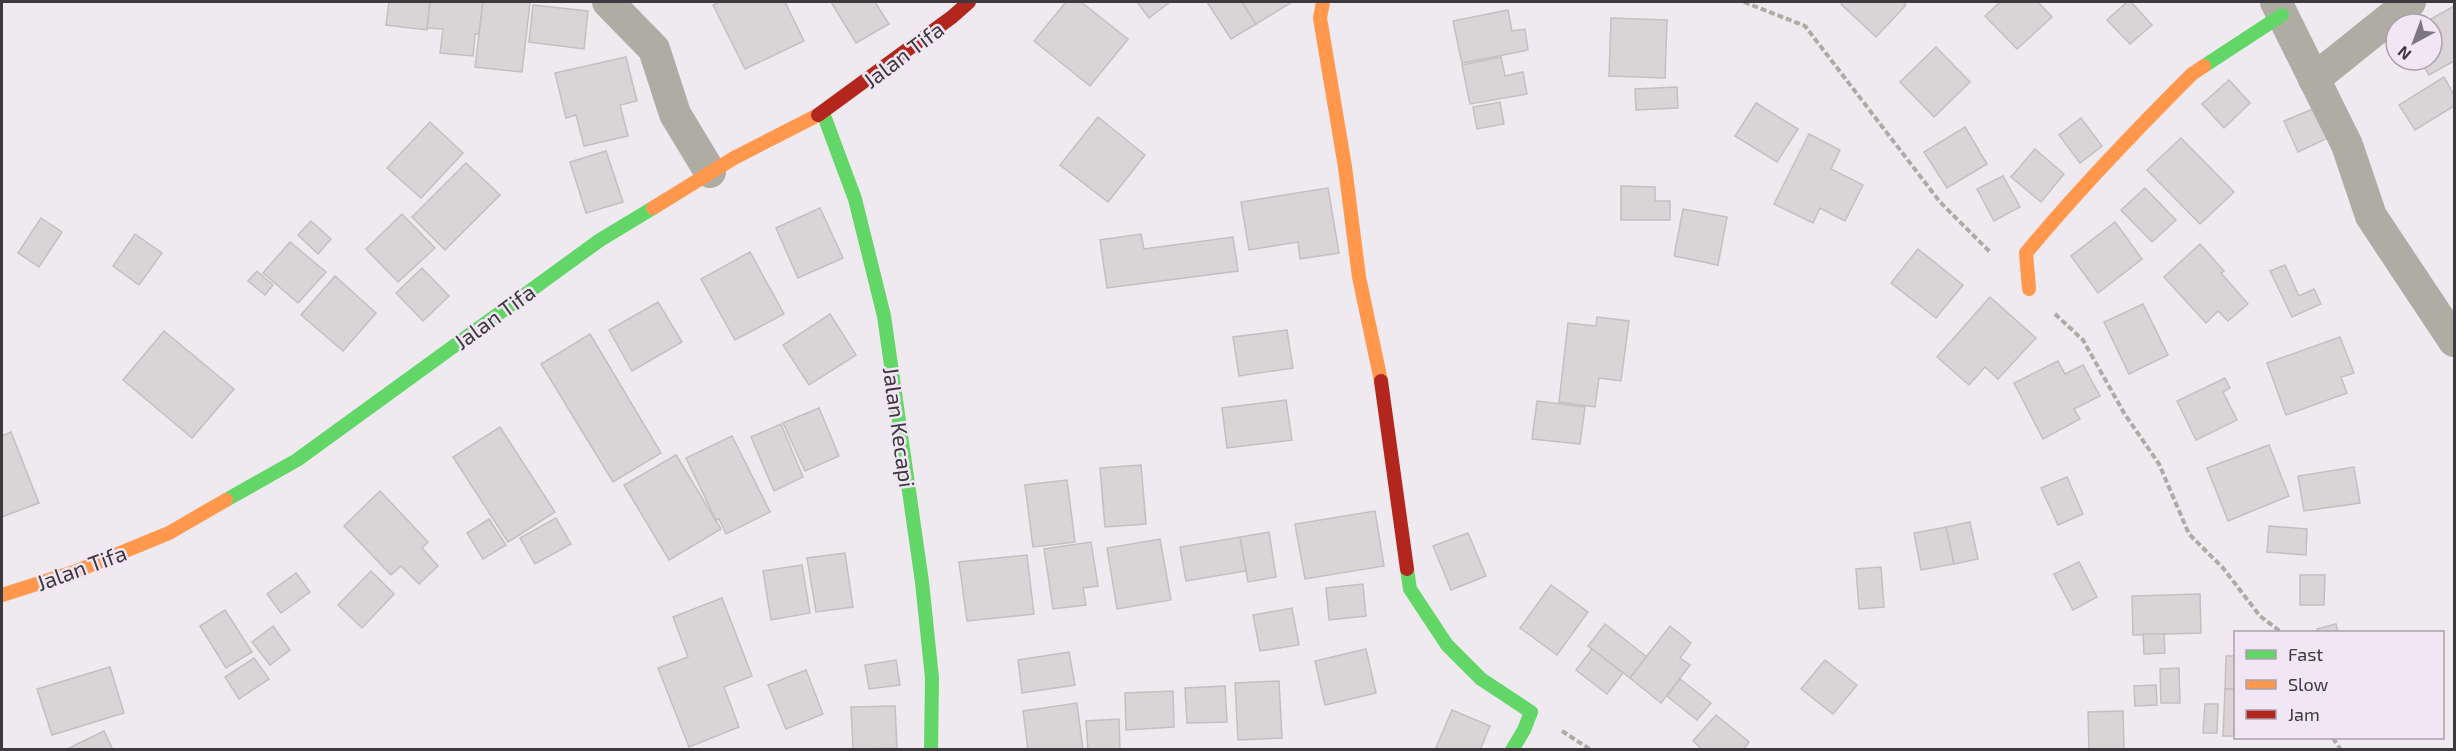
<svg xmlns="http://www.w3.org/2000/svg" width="2456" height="751" font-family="'Exo 2',sans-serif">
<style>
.building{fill:#d9d4d6;stroke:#c4bfc0;stroke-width:1.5}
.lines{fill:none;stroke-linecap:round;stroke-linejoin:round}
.path{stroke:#aeaba5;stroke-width:4;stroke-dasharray:6 3;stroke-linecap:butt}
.street{stroke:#afada3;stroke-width:32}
.fast{stroke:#63d668;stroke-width:14}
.slow{stroke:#ff974d;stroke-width:14}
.jam{stroke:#b3261e;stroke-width:14}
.labels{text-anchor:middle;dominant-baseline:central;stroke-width:5;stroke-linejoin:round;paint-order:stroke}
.street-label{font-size:22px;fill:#3d393e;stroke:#f1e6f3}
</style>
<rect width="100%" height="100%" fill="#efe9f0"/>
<g class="building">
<polygon points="389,2 430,2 427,30 386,25"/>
<polygon points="430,2 483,2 479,34 475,34 473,56 440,53 443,29 427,28"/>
<polygon points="483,2 530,2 522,72 475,67"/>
<polygon points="720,2 785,2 804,41 745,69 713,5"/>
<polygon points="831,2 875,2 889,24 856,43"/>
<polygon points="1066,2 1081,2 1128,39 1090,86 1034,41"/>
<polygon points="1137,2 1170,2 1149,18"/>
<polygon points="1207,2 1242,2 1256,24 1231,39"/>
<polygon points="1242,2 1292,2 1256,24"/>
<polygon points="1844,2 1903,2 1906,5 1876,37 1841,4"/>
<polygon points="2000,2 2038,2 2052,17 2017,49 1985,16"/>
<polygon points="2127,2 2131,2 2152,25 2130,44 2107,20"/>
<polygon points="533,5 588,11 584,49 529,42"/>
<polygon points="2454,6 2454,61 2429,75 2420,60 2432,60 2432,24 2422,24"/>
<polygon points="1508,10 1512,31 1525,29 1528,50 1462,63 1453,21"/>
<polygon points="1611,18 1667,20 1665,78 1609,76"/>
<polygon points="1936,47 1970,82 1934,117 1900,82"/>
<polygon points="626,57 637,101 620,105 628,136 584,146 576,115 566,118 555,73"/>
<polygon points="1501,57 1505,76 1523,72 1527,94 1470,104 1462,65"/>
<polygon points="2444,77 2454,95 2454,106 2415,130 2399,105"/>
<polygon points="2229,80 2250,103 2224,128 2202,104"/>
<polygon points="1677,87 1678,108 1636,110 1635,89"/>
<polygon points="1500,102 1504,124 1477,129 1473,107"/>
<polygon points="1756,103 1798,129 1777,162 1735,136"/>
<polygon points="2315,108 2328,138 2298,152 2284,121"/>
<polygon points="1098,117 1145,155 1108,202 1060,165"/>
<polygon points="2081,118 2102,146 2080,163 2059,135"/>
<polygon points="430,122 463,153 421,198 387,168"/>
<polygon points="1965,127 1987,164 1947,188 1924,152"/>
<polygon points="1809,134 1840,150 1831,169 1863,185 1845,221 1820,208 1813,223 1774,204"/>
<polygon points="2181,138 2234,192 2200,224 2147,170"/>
<polygon points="2035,149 2064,174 2041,202 2011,177"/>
<polygon points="606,151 623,202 586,213 570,162"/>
<polygon points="466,163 500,195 445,250 412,217"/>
<polygon points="2003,176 2020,207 1994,221 1977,189"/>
<polygon points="1621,186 1655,187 1655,201 1670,201 1670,220 1621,220"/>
<polygon points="1328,188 1339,253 1300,259 1298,242 1249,250 1241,202"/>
<polygon points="2145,188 2176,220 2152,242 2121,210"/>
<polygon points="820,208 843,258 798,278 776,228"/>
<polygon points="1683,209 1727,217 1718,265 1674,256"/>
<polygon points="402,214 435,248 398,282 366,249"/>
<polygon points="41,218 62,232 39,267 18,253"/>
<polygon points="311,221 331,239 318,254 298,235"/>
<polygon points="2115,222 2142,259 2098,293 2071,256"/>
<polygon points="135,234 162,253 139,285 113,266"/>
<polygon points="1141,234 1144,249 1233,237 1238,271 1107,288 1100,240"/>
<polygon points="290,242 326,272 298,303 263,273"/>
<polygon points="2200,244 2224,271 2221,273 2248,304 2228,321 2218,311 2206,323 2164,277"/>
<polygon points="1918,249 1963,285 1936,318 1891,283"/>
<polygon points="750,252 784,314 735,340 701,279"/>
<polygon points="2285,265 2299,296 2314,289 2321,304 2292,317 2270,271"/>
<polygon points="422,268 449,296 423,321 396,293"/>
<polygon points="257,271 273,285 265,295 248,281"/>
<polygon points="335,276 376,313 343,351 301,315"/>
<polygon points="1990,297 2036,338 1998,379 1985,367 1969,385 1937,357"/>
<polygon points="658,302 682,342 632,371 609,330"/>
<polygon points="2143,304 2168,355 2129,374 2104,322"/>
<polygon points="830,314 856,355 809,385 783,345"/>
<polygon points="1597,317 1629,321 1621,381 1599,378 1595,407 1559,402 1568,323 1596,326"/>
<polygon points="1287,330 1293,368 1239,376 1233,337"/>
<polygon points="164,331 234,389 192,438 123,380"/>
<polygon points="590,334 661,453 613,482 541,364"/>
<polygon points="2340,337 2354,373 2341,377 2347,393 2286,415 2267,363"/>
<polygon points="2058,361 2065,374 2083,365 2100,396 2074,409 2080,419 2043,439 2014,383"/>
<polygon points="2225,378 2230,388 2223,392 2237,420 2196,440 2177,401"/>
<polygon points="1286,400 1292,440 1227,448 1222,408"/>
<polygon points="1537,401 1585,407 1580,444 1532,439"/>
<polygon points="819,408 839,456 805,471 783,423"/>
<polygon points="781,424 803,477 774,491 751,437"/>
<polygon points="500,427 555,512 508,542 453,457"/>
<polygon points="11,432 39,503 2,517 2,436"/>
<polygon points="732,436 770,512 726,534 719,519 716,520 686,458"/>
<polygon points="2269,445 2289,496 2228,521 2207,468"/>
<polygon points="676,455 721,529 669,560 624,485"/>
<polygon points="1141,465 1146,524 1105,527 1100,468"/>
<polygon points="2354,467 2360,503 2304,511 2298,476"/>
<polygon points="2067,477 2083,514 2058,525 2041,488"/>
<polygon points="1067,480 1075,542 1033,547 1025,485"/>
<polygon points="380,491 428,542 422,548 438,566 419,584 401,566 391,575 344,526"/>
<polygon points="1375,511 1384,566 1305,579 1295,524"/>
<polygon points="556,518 571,544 535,564 520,538"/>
<polygon points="489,519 506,545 483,559 467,533"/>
<polygon points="1970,522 1978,559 1954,564 1946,527"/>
<polygon points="2269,526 2307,529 2306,555 2267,552"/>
<polygon points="1946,527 1954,564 1921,570 1914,533"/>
<polygon points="1269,532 1276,577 1248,582 1240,537"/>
<polygon points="1468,533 1486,576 1451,590 1433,546"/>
<polygon points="1240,537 1246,571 1186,581 1180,547"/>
<polygon points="1160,539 1171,600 1117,609 1107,548"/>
<polygon points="1091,542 1098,586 1083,588 1086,605 1053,609 1044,549"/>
<polygon points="845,553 853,607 816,612 807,558"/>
<polygon points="1027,555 1034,614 967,621 959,562"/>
<polygon points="2079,562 2097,597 2073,610 2054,574"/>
<polygon points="802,565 810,613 771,620 763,571"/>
<polygon points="1881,567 1884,607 1859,609 1856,569"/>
<polygon points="371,571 394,594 362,628 338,605"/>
<polygon points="296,573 310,592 281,613 267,594"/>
<polygon points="2300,575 2325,575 2324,605 2300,605"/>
<polygon points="1363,584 1366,616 1329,620 1326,588"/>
<polygon points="1551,585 1588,612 1557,655 1520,628"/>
<polygon points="2200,594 2201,633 2133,635 2132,596"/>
<polygon points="722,598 752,676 724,687 739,727 689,747 658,668 688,657 673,617"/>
<polygon points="1292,608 1299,645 1260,651 1253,615"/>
<polygon points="225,610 252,652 226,668 200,626"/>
<polygon points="1605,624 1647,657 1630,678 1588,646"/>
<polygon points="2336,624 2338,632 2319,632 2317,629"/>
<polygon points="273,626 290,650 270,665 252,642"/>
<polygon points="1670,626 1691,643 1680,658 1690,665 1661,703 1630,678"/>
<polygon points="2143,634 2164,634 2165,653 2144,654"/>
<polygon points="1366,649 1376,693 1325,705 1315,661"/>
<polygon points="1592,649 1623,673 1607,694 1576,670"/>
<polygon points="1069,652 1075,685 1022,693 1018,660"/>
<polygon points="2226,656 2236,656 2236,689 2225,689"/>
<polygon points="254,658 269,679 239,699 225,677"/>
<polygon points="896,660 900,685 869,689 865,665"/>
<polygon points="1825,660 1857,685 1833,714 1801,689"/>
<polygon points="110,667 124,713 52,735 37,689"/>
<polygon points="2179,668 2180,703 2161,703 2160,669"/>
<polygon points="806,670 823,714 786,729 768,685"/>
<polygon points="1680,679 1711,703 1697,720 1667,696"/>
<polygon points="1279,681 1282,738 1238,740 1235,683"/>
<polygon points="2156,685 2157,705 2135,706 2134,686"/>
<polygon points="1225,686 1227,722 1187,723 1185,688"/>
<polygon points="2225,689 2236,689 2236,736 2223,736"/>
<polygon points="1173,691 1174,727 1126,730 1125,693"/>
<polygon points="1077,703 1083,750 1028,750 1023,711"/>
<polygon points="2205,704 2218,704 2217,733 2203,733"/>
<polygon points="895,706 897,748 853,749 851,707"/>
<polygon points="1452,710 1490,726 1480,750 1435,750"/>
<polygon points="2123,711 2124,750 2089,750 2088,712"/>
<polygon points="1716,715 1749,742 1743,750 1703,750 1693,741"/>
<polygon points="1119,719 1120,750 1088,750 1086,721"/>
<polygon points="104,731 113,750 65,750"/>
</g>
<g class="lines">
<g class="path">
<polyline points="1744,2 1805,26 1940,202 1991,253"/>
<polyline points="2055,314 2083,340 2124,413 2159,464 2189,534 2223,568 2260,616 2281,632"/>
<polyline points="1562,731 1591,750"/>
<polyline points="2333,738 2341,750"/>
</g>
<g class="street">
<polyline points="608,2 654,49 675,114 710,172"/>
<polyline points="2276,2 2347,145 2371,216 2454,341"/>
<polyline points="2314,79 2410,2"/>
</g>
<g class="fast">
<polyline points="2204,66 2282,15"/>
<polyline points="823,113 855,199 884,316 922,582 932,678 931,750"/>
<polyline points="226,500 297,460 600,240 653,208"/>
<polyline points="1407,569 1410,589 1447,645 1481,679 1531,712 1524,730 1512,750"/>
</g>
<g class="slow">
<polyline points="1323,2 1320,18 1345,167 1359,277 1381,381"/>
<polyline points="653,208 734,158 818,115"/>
<path d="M2029,289l-3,-36c52,-63 108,-121 166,-179l12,-8"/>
<polyline points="2,595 74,572 169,533 226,500"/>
</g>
<g class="jam">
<polyline points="818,115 952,17 969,2"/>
<polyline points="1381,381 1407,569"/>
</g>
</g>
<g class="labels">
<g class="street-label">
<text transform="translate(903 54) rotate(-37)">Jalan Tifa</text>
<text transform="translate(494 316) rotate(-36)">Jalan Tifa</text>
<text transform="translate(900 427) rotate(82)">Jalan Kecapi</text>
<text transform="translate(81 567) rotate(-20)">Jalan Tifa</text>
</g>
</g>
<rect width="2456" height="751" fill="none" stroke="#3d393e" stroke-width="6"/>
<rect x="2234" y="631" width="210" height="108" fill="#f1e6f3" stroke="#a9a1ab" stroke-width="1.5"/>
<rect x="2246" y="650" width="30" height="9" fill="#63d668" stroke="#a9a1ab" stroke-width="1.5"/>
<text x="2288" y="661" font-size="18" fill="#3d393e">Fast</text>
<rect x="2246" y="680" width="30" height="9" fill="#ff974d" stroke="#a9a1ab" stroke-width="1.5"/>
<text x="2288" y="691" font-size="18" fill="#3d393e">Slow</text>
<rect x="2246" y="710" width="30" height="9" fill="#b3261e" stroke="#a9a1ab" stroke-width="1.5"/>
<text x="2288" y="721" font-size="18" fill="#3d393e">Jam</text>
<g transform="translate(2414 42) rotate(221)"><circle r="28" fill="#f1e6f3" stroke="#a9a1ab" stroke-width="1.5"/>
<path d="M0-4.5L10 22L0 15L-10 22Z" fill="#7b777c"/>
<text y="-9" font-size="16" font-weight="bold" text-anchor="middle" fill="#3d393e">N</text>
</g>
</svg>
